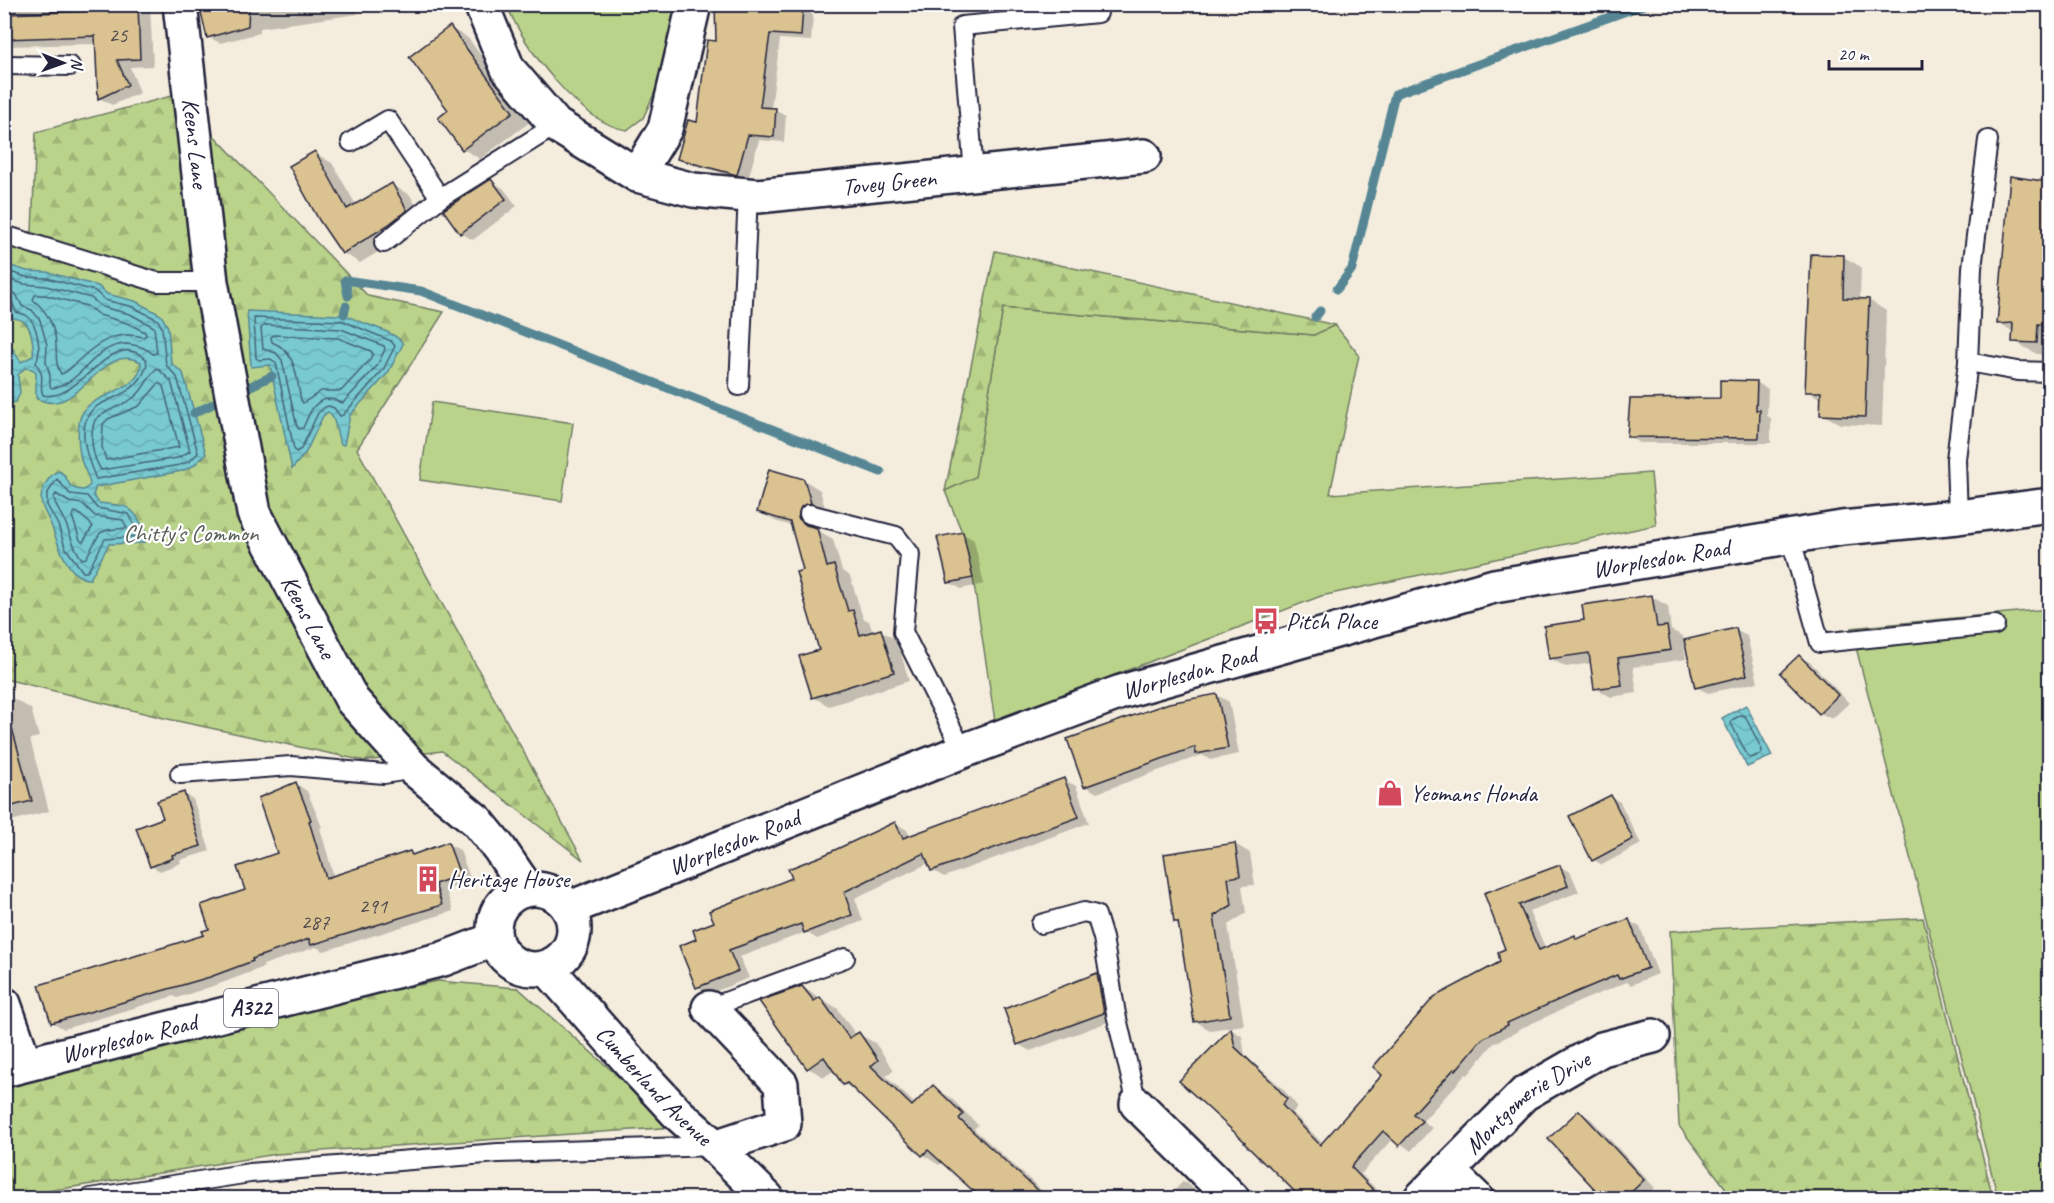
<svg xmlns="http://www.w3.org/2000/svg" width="2054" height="1203" font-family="Caveat,sans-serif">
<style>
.green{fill:#bad38a;stroke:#6e7a62;stroke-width:1.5}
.forest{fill:url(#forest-firs);stroke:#6e7a62;stroke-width:1.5}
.water{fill:url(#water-waves);stroke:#568694;stroke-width:1.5}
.shadow{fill:#0003}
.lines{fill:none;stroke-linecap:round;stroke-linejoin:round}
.shore{stroke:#446577;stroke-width:1.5}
.stream{stroke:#568694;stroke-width:9}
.building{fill:#dac291;stroke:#22223b;stroke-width:1.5}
.lane-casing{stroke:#22223b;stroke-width:22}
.street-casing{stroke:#22223b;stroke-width:38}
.secondary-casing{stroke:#22223b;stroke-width:38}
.primary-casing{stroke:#22223b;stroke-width:38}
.lane{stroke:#fff;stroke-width:18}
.street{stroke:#fff;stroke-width:33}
.secondary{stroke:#fff;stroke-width:33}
.primary{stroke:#fff;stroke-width:33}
.labels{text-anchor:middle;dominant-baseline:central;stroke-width:4.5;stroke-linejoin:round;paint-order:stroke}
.number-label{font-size:21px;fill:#504a50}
.shield{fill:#fff;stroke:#646476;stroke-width:1.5}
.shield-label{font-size:22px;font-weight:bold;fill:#22223b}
.street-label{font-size:24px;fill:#22223b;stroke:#fff}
.park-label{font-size:24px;fill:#576057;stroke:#fff}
.poi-label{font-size:24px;fill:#22223b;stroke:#fff;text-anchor:start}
</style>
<defs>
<pattern id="forest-firs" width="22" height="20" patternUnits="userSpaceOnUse" patternTransform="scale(1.5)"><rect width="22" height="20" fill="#bad38a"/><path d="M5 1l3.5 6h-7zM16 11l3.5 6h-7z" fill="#a0b578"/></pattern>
<pattern id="water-waves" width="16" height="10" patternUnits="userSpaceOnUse" patternTransform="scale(1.5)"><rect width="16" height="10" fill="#78c9d0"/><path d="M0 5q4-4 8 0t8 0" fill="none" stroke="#68acb4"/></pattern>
</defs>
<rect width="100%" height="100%" fill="#f4edde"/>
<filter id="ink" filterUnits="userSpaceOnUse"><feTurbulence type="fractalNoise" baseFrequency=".0167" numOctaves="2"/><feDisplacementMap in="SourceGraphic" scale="12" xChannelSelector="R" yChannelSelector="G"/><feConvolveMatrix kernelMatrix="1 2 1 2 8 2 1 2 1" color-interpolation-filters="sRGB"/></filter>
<g filter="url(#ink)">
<g class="green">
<path d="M507,5h179l-4,27 -39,86 -16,12c-46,-6 -105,-84 -120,-125z"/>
<polygon points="1003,308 1314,335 1335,325 1359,355 1330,494 1651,473 1656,525 1321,596 995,721 973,578 962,532 945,491 975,476"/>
<polygon points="432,402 573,423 562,501 420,480"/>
<polygon points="2049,609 2049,1198 1998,1198 1851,628"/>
</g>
<g class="forest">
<polygon points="175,95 368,296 444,312 357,449 583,860 442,751 365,761 168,719 5,679 5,230 32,232 36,132"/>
<polygon points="995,251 1335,325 1314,335 1003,308 975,477 945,491"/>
<polygon points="1923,918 1993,1198 1733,1198 1679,1126 1670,931"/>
<polygon points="438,981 518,988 676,1127 277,1154 5,1198 5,1084 224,1024"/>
</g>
<g class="water">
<path d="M5,264l22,7 20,1 51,14 9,8 28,7 26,14 7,12 3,36 12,10 23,81 -13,12 -11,5 -86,16 -3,8 6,8c23,3 30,-1 42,20 4,7 7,11 4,19l-5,1 -31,1 -19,35c-20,2 -32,-34 -37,-49 -6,-19 -19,-26 -7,-47 4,-6 6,-10 13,-12 13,7 4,18 25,19l6,-5c-1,-10 -7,-17 -9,-26 -3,-12 -5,-37 2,-47 12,-20 60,-21 58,-50 -42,-22 -62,60 -105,36v-26l-4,-3 -7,-1 -7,7 2,18 -4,9 -11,2v-57l8,2 8,13 12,-6c1,-9 -1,-30 -10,-35 0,-1 -10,-3 -10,-3 -10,-17 -9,-35 -8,-54z"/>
<path d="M247,311l93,4 4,-1c14,10 52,16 59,30l-15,29 -38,42 -6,30 -3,-1c-6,-10 -4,-26 -13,-32l-5,4 -17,36 -14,17 -22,-104 -19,2z"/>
<polygon points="1746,705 1772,756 1747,767 1722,718"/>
</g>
<g class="shadow">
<polygon points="4,4 67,4 68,12 111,10 111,4 150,4 153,66 130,67 140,93 112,105 99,98 97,44 4,46"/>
<polygon points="200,4 391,4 357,12 358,14 260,28 260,33 220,43 208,37"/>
<polygon points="716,4 788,4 788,8 802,8 813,15 811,41 780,39 771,109 786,115 784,142 759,140 748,180 689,164 679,158 698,124 718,42"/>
<polygon points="450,28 468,38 530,122 480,159 463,149 451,110"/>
<polygon points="315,153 332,163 356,205 392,185 410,195 424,220 406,235 360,263 343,253"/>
<polygon points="2011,177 2050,183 2050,355 2037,354 2013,341 2014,332 1999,323"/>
<polygon points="491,181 503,188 517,206 473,240 461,233"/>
<polygon points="1844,257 1861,267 1860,300 1869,300 1886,311 1882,426 1840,424 1822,414 1823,400 1807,391"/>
<polygon points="1756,382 1768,389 1767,416 1771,418 1771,443 1640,443 1629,436 1721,400"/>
<polygon points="804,480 820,490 826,512 817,516 814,528 833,539 842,571 850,576 863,618 869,621 873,633 881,631 897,640 909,681 829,706 813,697 821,652 805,571 792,526 775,521 759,511"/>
<polygon points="962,533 974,540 984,584 961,589 949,582"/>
<polygon points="1652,597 1668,606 1671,630 1683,636 1684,642 1735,630 1747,636 1758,682 1708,693 1696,687 1687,646 1684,646 1686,659 1633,667 1637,693 1611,697 1595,688 1592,663 1566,667 1550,658 1586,622"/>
<polygon points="1799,657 1811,663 1849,703 1832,719 1820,713"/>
<polygon points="1217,695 1229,702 1239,754 1210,760 1202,755 1097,793 1085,786"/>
<polygon points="14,699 31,709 39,737 30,739 49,811 11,821 4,818 4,701"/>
<polygon points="1064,780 1076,786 1089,823 944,877 932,870 929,863 855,898 863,921 817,939 806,932 740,957 749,978 709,994 698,987 698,940 716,923 793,879 895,823 907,830 910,837"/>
<polygon points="296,784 307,791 322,827 320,828 334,877 410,853 415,856 448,844 460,850 471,881 446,890 453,911 324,951 316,947 263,965 264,967 222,983 177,998 174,996 64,1029 52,1022 206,936 279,854"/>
<polygon points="184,794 193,799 210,851 180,860 181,863 160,871 151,866 165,819"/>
<polygon points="1611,797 1620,802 1641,844 1602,865 1594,860"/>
<polygon points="1235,844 1250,853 1255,885 1242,886 1246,913 1228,925 1244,1025 1210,1030 1195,1021 1179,923 1176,921"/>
<polygon points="1560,866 1571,873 1579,892 1529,911 1546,949 1575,937 1579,940 1629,921 1640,927 1658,974 1631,985 1627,982 1579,1002 1517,1030 1518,1031 1493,1044 1468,1075 1466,1074 1423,1121 1432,1128 1411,1151 1393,1138 1361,1174 1385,1198 1303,1198 1274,1168 1267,1164 1247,1142 1182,1081 1232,1030 1242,1036 1245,1055 1283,1089 1297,1106 1293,1113 1323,1144 1502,963 1507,950 1486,894"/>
<polygon points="1097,975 1109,982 1116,1019 1030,1051 1018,1044"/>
<polygon points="802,987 837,1008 856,1035 859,1034 875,1043 894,1070 886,1076 916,1105 933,1087 950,1097 978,1125 974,1129 1050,1198 983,1198 943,1161 939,1165 923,1155 858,1092 844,1084 835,1070 824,1077 808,1068"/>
<polygon points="1579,1112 1591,1119 1655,1188 1643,1198 1605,1198 1550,1139"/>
<polygon points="1183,1181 1188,1184 1205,1198 1168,1198"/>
<polygon points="384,1194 392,1198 365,1198"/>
</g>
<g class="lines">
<g class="shore">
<path d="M4,270l22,7 21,1 48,13 10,9 28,7 25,13 4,8 4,37 11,12 21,76 -8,8 -10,4 -84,14c-7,-16 -18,-46 -8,-63 10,-19 39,-15 54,-40 4,-7 6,-10 4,-17 -36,-33 -65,44 -103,36 -5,-12 4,-17 -7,-32 6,-11 2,-40 -10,-48 -3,-1 -6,-2 -10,-3l-5,-13 -7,-2"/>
<path d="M4,278l20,6 22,2 45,12 11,9 28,7 24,13 3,26 -4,1c-8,-7 -16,-9 -26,-10 -34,0 -44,40 -75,44l-2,-2v-11l-4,-13 1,-17 -7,-25 -8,-10 -10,-4 -6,-12 -12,-4"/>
<path d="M35,295h10l42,11 12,9 28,8 18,9 1,3 -3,2c-26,-7 -45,5 -64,23 -6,5 -11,12 -18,14 -6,-10 -4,-17 -5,-28 0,-17 -9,-36 -23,-46z"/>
<polygon points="254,318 343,321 391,341 395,346 383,370 343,415 340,416 334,408 329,406 325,407 318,413 301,449 296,452 294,449 276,363 271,359 259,360 256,358"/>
<path d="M265,325l76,4 43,17 1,3 -8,17 -34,37c-4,-1 -9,-4 -14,-4 -16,0 -21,18 -26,29l-4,1 -2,-2 -15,-67 -6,-7 -13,-4 -2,-21z"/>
<path d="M274,335l64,3 33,13 2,3 -4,7 -28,30h-20l-18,12 -2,-3c-5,-23 -4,-48 -29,-58l-1,-5z"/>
<path d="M157,368l14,13 19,70 -12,7 -77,12c-9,-14 -12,-34 -6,-50 11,-11 26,-13 38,-22 11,-7 15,-22 24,-30z"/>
<polygon points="159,383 163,386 179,447 106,460 102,447 103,424 108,419 139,406"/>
<polygon points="57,479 70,494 87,496 97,508 129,514 140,536 105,539 89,569 87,572 83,572 65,547 58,525 47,505 47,494"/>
<path d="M56,494l13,8 14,2 12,12 28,4 4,8 -20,2 -7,3 -14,25 -4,1c-9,-11 -11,-22 -16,-35 -4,-9 -11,-17 -12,-27z"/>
<polygon points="75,512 78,513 93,526 83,542 80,540 72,516"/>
<polygon points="1741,715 1745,716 1762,750 1761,754 1751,758 1748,757 1731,723 1732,720"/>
</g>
<g class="stream">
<polyline points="1337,289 1352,269 1395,94 1646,4"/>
<polyline points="348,296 345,280 421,291 881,472"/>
<polyline points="344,314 346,306"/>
<polyline points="1315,317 1320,311"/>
<polyline points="194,413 272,376"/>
</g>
</g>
<g class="building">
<polygon points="109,4 138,4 140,59 117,60 128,85 98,99 95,36 4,39 4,14 94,11 94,9 110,9"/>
<polygon points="199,4 249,4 248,26 207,38"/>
<polygon points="715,4 803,7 801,36 770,34 760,107 776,108 774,137 748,135 737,175 677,159 688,120 697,122 707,40 716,41"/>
<polygon points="450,26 513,112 462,150 438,118 448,110 409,57"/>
<polygon points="315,151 347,209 392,183 407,210 388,225 342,254 319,220 289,166"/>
<polygon points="2010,176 2049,182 2049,325 2038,324 2037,343 2012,342 2013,323 1997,324"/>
<polygon points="491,179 506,199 460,234 443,210"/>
<polygon points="1811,254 1844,255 1843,298 1869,299 1865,417 1820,415 1821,392 1805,392"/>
<polygon points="1720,380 1757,381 1756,410 1760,410 1759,438 1627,437 1630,399 1720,398"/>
<polygon points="769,469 804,479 811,503 801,507 798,518 806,525 817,528 827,567 834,565 848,611 853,610 860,635 881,629 894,672 812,698 799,656 819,650 796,572 803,570 790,522 757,512"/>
<polygon points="963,532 973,578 948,583 937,537"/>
<polygon points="1652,595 1657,627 1667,626 1671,650 1618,658 1622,685 1594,689 1589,653 1549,659 1544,626 1584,620 1582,605"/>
<polygon points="1736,628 1747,675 1695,688 1684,640"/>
<polygon points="1799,655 1838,695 1819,714 1780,673"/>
<polygon points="1217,694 1228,748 1196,754 1195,747 1084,787 1067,739 1169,703"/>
<polygon points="12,728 32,801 4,808 4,729"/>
<polygon points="1064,778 1079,817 931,871 924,853 844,892 852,915 804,933 801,924 729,950 738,971 696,988 679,946 696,939 693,930 714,922 709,911 792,878 788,869 824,855 895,822 903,838"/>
<polygon points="296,782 311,820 309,821 326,878 410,851 412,855 448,842 460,875 435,884 442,905 311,945 309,939 252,959 253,961 210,977 51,1023 39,985 204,935 202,931 209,929 201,905 245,890 237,867 277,853 258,798"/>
<polygon points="184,792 201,846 172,855 173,858 150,867 136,828 163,818 157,801"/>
<polygon points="1611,795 1633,839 1592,861 1569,816"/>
<polygon points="1235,843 1240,876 1228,878 1232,905 1214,916 1230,1016 1194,1022 1178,922 1174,922 1164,854"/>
<polygon points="1560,865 1568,886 1519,905 1539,950 1575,935 1576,939 1629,919 1648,968 1619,979 1617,975 1567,996 1507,1023 1508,1025 1482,1039 1456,1070 1454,1069 1413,1114 1422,1121 1399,1146 1383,1131 1351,1167 1381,1198 1301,1198 1267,1164 1266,1165 1244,1143 1245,1142 1179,1081 1231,1028 1235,1047 1271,1081 1287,1099 1282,1105 1320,1145 1382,1075 1373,1067 1434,997 1500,962 1498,952 1505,949 1484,893"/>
<polygon points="1097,973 1104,1013 1017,1045 1004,1009"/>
<polygon points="802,986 814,1001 820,997 849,1038 859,1032 878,1060 871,1066 912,1106 933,1085 963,1114 959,1119 1046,1198 981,1198 928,1150 922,1156 847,1083 843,1085 824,1057 807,1069 759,1001"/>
<polygon points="1579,1110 1644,1180 1625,1198 1603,1198 1548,1139"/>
</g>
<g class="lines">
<g class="lane-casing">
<g id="lane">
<polyline points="4,65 70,66"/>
<polyline points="351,142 388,120 440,198 556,125"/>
<polyline points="974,174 962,26 1098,13"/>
<polyline points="4,235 157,282 211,282"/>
<polyline points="384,243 440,198"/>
<polyline points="1968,362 2018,371 2050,372"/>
<polyline points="739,386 748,195"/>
<polyline points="809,514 896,536 910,554 903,632 963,751"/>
<polyline points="1958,517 1956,459 1968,362 1972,268 1988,140"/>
<polyline points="1790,536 1820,643 1995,625"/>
<polyline points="180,774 291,766 384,774 414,769"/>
<polyline points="1041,924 1084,912 1096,915 1103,938 1116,1014 1137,1104"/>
<polyline points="709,1008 845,958"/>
<polyline points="90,1198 250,1173 498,1153 714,1146"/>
</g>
</g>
<g class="street-casing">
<g id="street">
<path id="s1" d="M180,4l31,278 43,231 98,187 62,69 63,52 22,27 28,41"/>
<polyline points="481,4 508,69 556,125 637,175 665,129 694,4"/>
<path id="s2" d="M637,175l56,15 65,6 386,-40"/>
<polyline points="4,1004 25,1064"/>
<polyline points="709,1008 781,1084 784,1124 715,1147"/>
<polyline points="1137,1104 1232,1198"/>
<polyline points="1448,1171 1476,1198"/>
<path id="s3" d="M1421,1198l103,-104 78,-45 51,-13"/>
</g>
</g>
<g class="secondary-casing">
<g id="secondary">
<path id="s4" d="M547,968l91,103 40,43 37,33 52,51"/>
</g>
</g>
<g class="primary-casing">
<g id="primary">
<circle cx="534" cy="929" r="40"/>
<path id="s5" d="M570,908l393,-157 158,-59 373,-106 348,-58 116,-11 92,-12"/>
<path id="s6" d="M4,1070l439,-111 52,-20"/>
</g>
</g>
<use href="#lane" class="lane"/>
<use href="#street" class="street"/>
<use href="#secondary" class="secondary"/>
<use href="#primary" class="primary"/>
</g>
</g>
<defs>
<g id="bus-bare" transform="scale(2.07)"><path d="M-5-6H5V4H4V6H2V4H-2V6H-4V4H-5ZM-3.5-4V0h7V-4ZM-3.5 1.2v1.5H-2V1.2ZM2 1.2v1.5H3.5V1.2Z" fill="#d1495b" stroke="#fff" stroke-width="2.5" paint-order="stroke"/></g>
<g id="shop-bare" transform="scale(2.07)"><path d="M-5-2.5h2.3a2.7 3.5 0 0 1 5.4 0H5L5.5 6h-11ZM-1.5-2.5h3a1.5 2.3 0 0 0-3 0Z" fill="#d1495b" stroke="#fff" stroke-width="2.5" paint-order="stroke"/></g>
<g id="building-bare" transform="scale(2.07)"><path d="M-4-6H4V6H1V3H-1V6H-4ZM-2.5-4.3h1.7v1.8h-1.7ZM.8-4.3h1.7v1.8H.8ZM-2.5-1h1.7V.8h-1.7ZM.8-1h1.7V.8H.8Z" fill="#d1495b" stroke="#fff" stroke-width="2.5" paint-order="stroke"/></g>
</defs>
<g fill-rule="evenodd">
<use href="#bus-bare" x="1266" y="621"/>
<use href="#shop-bare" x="1390" y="793"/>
<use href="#building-bare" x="428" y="879"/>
</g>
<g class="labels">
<g class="number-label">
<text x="118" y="35">25</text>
<text x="373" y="906">291</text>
<text x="315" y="922">287</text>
</g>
<rect class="shield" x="224" y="989" width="54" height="38" rx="4.5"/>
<g class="shield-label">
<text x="251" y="1008">A322</text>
</g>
<g class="street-label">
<text stroke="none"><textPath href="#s1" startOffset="140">Keens Lane</textPath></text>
<text stroke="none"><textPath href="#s2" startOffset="255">Tovey Green</textPath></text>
<text stroke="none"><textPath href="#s5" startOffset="1149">Worplesdon Road</textPath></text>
<text stroke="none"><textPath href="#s1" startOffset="632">Keens Lane</textPath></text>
<text stroke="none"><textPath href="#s5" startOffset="663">Worplesdon Road</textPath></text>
<text stroke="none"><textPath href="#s5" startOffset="177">Worplesdon Road</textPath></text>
<text stroke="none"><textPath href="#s6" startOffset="129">Worplesdon Road</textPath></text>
<text stroke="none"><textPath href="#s4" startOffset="159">Cumberland Avenue</textPath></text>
<text stroke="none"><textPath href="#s3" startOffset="144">Montgomerie Drive</textPath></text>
</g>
<g class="park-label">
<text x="191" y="533">Chitty's Common</text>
</g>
<g class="poi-label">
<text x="1286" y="621">Pitch Place</text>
<text x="1410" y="793">Yeomans Honda</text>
<text x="448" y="879">Heritage House</text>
</g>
</g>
<rect width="2054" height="1203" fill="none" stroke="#fff" stroke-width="24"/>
<rect x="12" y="12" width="2030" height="1179" fill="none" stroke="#22223b" stroke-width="2" filter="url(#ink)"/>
<g transform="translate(63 63) rotate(91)" stroke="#ffffff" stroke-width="4.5" paint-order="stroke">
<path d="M0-4.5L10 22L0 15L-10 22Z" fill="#22223b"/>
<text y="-9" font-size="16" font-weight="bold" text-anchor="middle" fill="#22223b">N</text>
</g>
<path d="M1829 60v9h93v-9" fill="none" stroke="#22223b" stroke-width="3"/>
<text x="1838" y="60" font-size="18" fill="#22223b" stroke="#ffffff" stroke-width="4.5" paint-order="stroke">20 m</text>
</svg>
